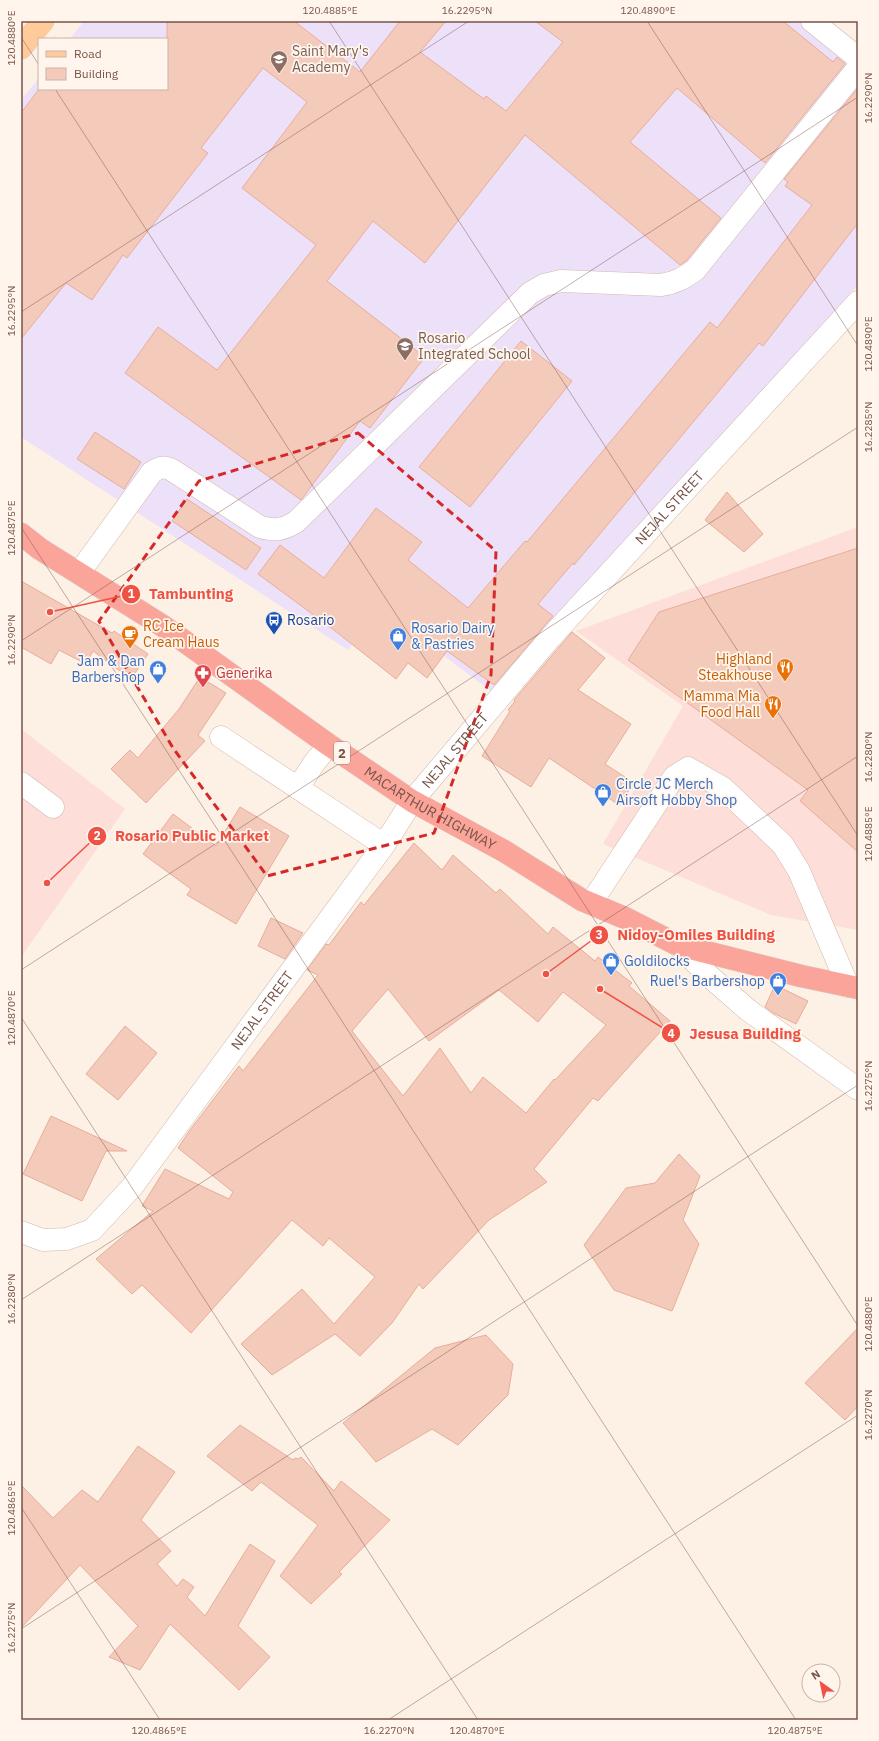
<svg xmlns="http://www.w3.org/2000/svg" width="879" height="1741" font-family="'IBM Plex Sans',sans-serif">
<style>
.commercial{fill:#feded8}
.education{fill:#ede1fa}
.building{fill:#f4cabb;stroke:#e8ad9a;fill-rule:evenodd}
.lines{fill:none;stroke-linecap:round;stroke-linejoin:round}
.minor-casing{stroke:#d2b8ad;stroke-width:23}
.major-casing{stroke:#d9cfcc;stroke-width:23}
.highway-casing{stroke:#d9cfcc;stroke-width:23}
.minor{stroke:#fff;stroke-width:22}
.major{stroke:#ffcb9a;stroke-width:22}
.highway{stroke:#fba499;stroke-width:22}
.marked{fill:none;stroke:#d62828;stroke-width:3;stroke-dasharray:8 5;stroke-linejoin:round}
.ticks{fill:none;stroke:#785348;stroke-width:1;stroke-opacity:0.45}
.labels{text-anchor:middle;dominant-baseline:central;stroke-width:3.5;stroke-linejoin:round;paint-order:stroke}
.shield{fill:#fff5ec;stroke:#a08479;stroke-width:1}
.shield-label{font-size:13px;font-weight:bold;fill:#785348}
.education-label{font-size:14px;fill:#785e54;stroke:#fff5ec;text-anchor:start}
.street-label{font-size:14px;fill:#785348;stroke:#fff5ec}
.transit-label{font-size:14px;fill:#164399;stroke:#fff5ec;text-anchor:start}
.food-label{font-size:14px;fill:#c56008;stroke:#fff5ec;text-anchor:end}
.shop-label{font-size:14px;fill:#366cbe;stroke:#fff5ec;text-anchor:start}
.health-label{font-size:14px;fill:#be3a42;stroke:#fff5ec;text-anchor:start}
.leader{fill:none;stroke:#ee5244;stroke-width:1.5}
.callout-dot{fill:#ee5244;stroke:#fff5ec;stroke-width:1.5}
.mark-label{font-size:12px;text-anchor:middle;font-weight:bold;fill:#fff}
.callout-label{font-size:15px;text-anchor:middle;font-weight:bold;fill:#ee5244;stroke:#fff5ec;stroke-width:3.5;stroke-linejoin:round;paint-order:stroke}
.neatline{fill:none;stroke:#785348;stroke-width:1.5}
.ticks-label{font-size:10px;text-anchor:middle;fill:#785348}
</style>
<rect width="100%" height="100%" fill="#fdf0e5"/>
<g class="commercial">
<polygon points="858,527 858,930 771,915 603,844 683,706 576,631"/>
<polygon points="21,729 125,809 21,957"/>
</g>
<polygon class="education" points="84,21 798,21 858,68 858,285 491,691 380,608 348,650 21,437 21,100 39,78 39,89 167,89 167,39 70,39"/>
<g class="building">
<polygon points="167,21 294,21 360,72 400,21 446,21 420,52 484,99 486,96 506,111 563,42 535,21 783,21 833,62 837,57 845,64 765,163 677,88 630,142 721,218 686,261 680,265 525,135 425,263 373,221 327,281 425,357 370,428 360,421 301,500 125,373 158,327 217,370 316,245 242,188 307,102 263,68 201,148 208,153 127,258 123,255 92,300 66,283 21,339 21,113 39,89 167,89"/>
<polygon points="858,88 858,223 763,346 759,343 574,565 573,563 538,604 553,616 494,685 447,651 427,678 408,663 396,679 334,630 258,574 280,545 324,578 376,508 422,542 408,560 468,608 525,541 527,542 710,322 717,328 812,205 785,186 788,182 784,179"/>
<polygon points="521,341 572,381 470,507 419,467"/>
<polygon points="95,432 141,462 124,489 77,459"/>
<polygon points="727,492 763,534 744,552 705,520"/>
<polygon points="187,499 261,548 246,570 172,521"/>
<polygon points="858,548 858,852 800,801 808,790 628,660 659,612"/>
<polygon points="21,581 112,633 114,631 148,654 131,679 93,651 86,664 59,650 51,664 21,647"/>
<polygon points="572,632 605,658 578,690 631,724 605,764 634,783 619,805 549,758 531,787 482,756 510,711 508,710 515,701 514,700"/>
<polygon points="200,677 226,693 198,735 205,741 146,803 111,769 130,750 138,758 179,709"/>
<polygon points="240,807 289,836 236,924 187,895 191,889 143,854 173,814 216,846"/>
<path d="M414,843l28,27 11,-15 43,38 4,-4 48,45 5,-7 42,34 3,-4 34,26 -3,3 41,35 -72,80 -5,-3 -59,71 13,13 -58,38 -66,69 -4,-5 -27,39 -32,33 -25,-22 -63,41 -31,-31 61,-55 32,35 41,-47 -46,-39 -6,8 -31,-26 -101,113 -49,-48 -10,9 -36,-35 57,-48 -11,-5 23,-37 64,30 4,-7 -55,-44 12,-18 49,-64 4,5 75,-96 -11,-5 19,-26 3,1 32,-43 3,3zM388,989l41,52 70,-51 39,32 25,-30 43,33 -51,55 -1,-1 -28,34 -43,-36 -12,16 -31,-45 -37,48 -51,-65z"/>
<polygon points="271,918 303,933 285,959 258,946"/>
<polygon points="775,985 808,1001 796,1024 773,1013 765,1007"/>
<polygon points="125,1026 157,1053 118,1100 86,1074"/>
<polygon points="51,1116 127,1151 106,1151 82,1201 23,1174"/>
<polygon points="679,1154 700,1176 683,1220 699,1244 672,1311 614,1290 584,1245 626,1188 655,1183"/>
<polygon points="858,1328 858,1406 845,1420 805,1383"/>
<polygon points="486,1335 513,1364 508,1395 458,1445 432,1429 376,1462 343,1423 435,1348"/>
<polygon points="240,1425 293,1460 295,1458 298,1459 301,1457 334,1491 341,1481 390,1520 339,1572 342,1574 311,1604 280,1576 318,1525 261,1482 252,1491 207,1456"/>
<polygon points="138,1446 175,1472 141,1520 171,1551 157,1564 177,1586 183,1579 194,1587 187,1597 205,1616 250,1544 275,1561 238,1626 270,1657 239,1690 170,1624 140,1670 109,1657 138,1626 80,1565 21,1628 21,1485 53,1518 82,1490 98,1502"/>
</g>
<g class="lines">
<g class="minor-casing">
<g id="minor">
<polyline points="812,21 858,58"/>
<path d="M79,573l73,-101c8,-5 12,-6 20,-2l88,57c16,4 22,3 36,-5l234,-229 14,-8 17,-4 100,4c14,-2 23,-7 34,-15l163,-202"/>
<polyline points="221,737 384,845"/>
<polyline points="21,783 53,807"/>
<polyline points="298,788 314,763 329,745"/>
<polyline points="591,903 674,777 688,768 723,788 783,845 799,871 848,986"/>
<polyline points="678,945 708,975 748,1010 858,1089"/>
<path id="s1" d="M21,1232l22,8 24,-1 25,-9 40,-43 252,-342 28,-44 138,-163 308,-336"/>
</g>
</g>
<g class="major-casing">
<polyline id="major" points="21,48 43,21"/>
</g>
<g class="highway-casing">
<g id="highway">
<path id="s2" d="M21,534l19,15 123,77 166,119 83,56 92,50 78,49 43,18 53,27 123,31 57,12"/>
</g>
</g>
<use href="#minor" class="minor"/>
<use href="#major" class="major"/>
<use href="#highway" class="highway"/>
</g>
<path class="marked" d="M358,433l138,118 -5,124 -57,158 -167,43 -94,-128 -74,-127 100,-140z"/>
<path class="ticks" d="M329,21l529,815M647,21l211,325M21,37l18,28M55,89l803,1237M21,312l448,-291M21,527l775,1193M21,641l837,-544M21,970l837,-543M21,1017l457,703M21,1300l837,-544M21,1507l139,213M21,1629l837,-544M388,1720l470,-305"/>
<defs>
<g id="school-pin" transform="scale(0.9)"><path d="M0 17L-7.5 6A9.5 9.5 0 1 1 7.5 6Z" fill="#8d6e63" stroke="#fff5ec"/><path d="M0-5L7-2L0 1L-7-2ZM-4 1L0 2.5L4 1V4Q0 6-4 4Z" fill="#fff"/></g>
<g id="bus-pin" transform="scale(0.9)"><path d="M0 17L-7.5 6A9.5 9.5 0 1 1 7.5 6Z" fill="#1a4fb4" stroke="#fff5ec"/><path d="M-5-6H5V4H4V6H2V4H-2V6H-4V4H-5ZM-3.5-4V0h7V-4ZM-3.5 1.2v1.5H-2V1.2ZM2 1.2v1.5H3.5V1.2Z" fill="#fff"/></g>
<g id="cafe-pin" transform="scale(0.9)"><path d="M0 17L-7.5 6A9.5 9.5 0 1 1 7.5 6Z" fill="#e8710a" stroke="#fff5ec"/><path d="M-5.5-4.5H6V0H3Q3 3.5 0 3.5H-2.5Q-5.5 3.5-5.5 0ZM3-3.2v2h1.7v-2ZM-6 4.5H4V6H-6Z" fill="#fff"/></g>
<g id="shop-pin" transform="scale(0.9)"><path d="M0 17L-7.5 6A9.5 9.5 0 1 1 7.5 6Z" fill="#3f7fe0" stroke="#fff5ec"/><path d="M-5-2.5h2.3a2.7 3.5 0 0 1 5.4 0H5L5.5 6h-11ZM-1.5-2.5h3a1.5 2.3 0 0 0-3 0Z" fill="#fff"/></g>
<g id="restaurant-pin" transform="scale(0.9)"><path d="M0 17L-7.5 6A9.5 9.5 0 1 1 7.5 6Z" fill="#e8710a" stroke="#fff5ec"/><path d="M-5-6h1v4h1v-4h1v4h1v-4h1v5L-1.5 .5V6h-2V.5L-5-1ZM5-6V6H3V1.5H1.5Q1.5-4 5-6Z" fill="#fff"/></g>
<g id="pharmacy-pin" transform="scale(0.9)"><path d="M0 17L-7.5 6A9.5 9.5 0 1 1 7.5 6Z" fill="#e0444e" stroke="#fff5ec"/><path d="M-2-6h4v4h4v4h-4v4h-4v-4h-4v-4h4Z" fill="#fff"/></g>
</defs>
<g fill-rule="evenodd">
<use href="#school-pin" x="279" y="59"/>
<use href="#school-pin" x="405" y="346"/>
<use href="#bus-pin" x="274" y="620"/>
<use href="#cafe-pin" x="130" y="634"/>
<use href="#shop-pin" x="398" y="636"/>
<use href="#restaurant-pin" x="785" y="667"/>
<use href="#shop-pin" x="158" y="669"/>
<use href="#pharmacy-pin" x="203" y="673"/>
<use href="#restaurant-pin" x="773" y="704"/>
<use href="#shop-pin" x="603" y="792"/>
<use href="#shop-pin" x="611" y="961"/>
<use href="#shop-pin" x="778" y="981"/>
</g>
<g class="labels">
<rect class="shield" x="334" y="742" width="16" height="22" rx="3"/>
<g class="shield-label">
<text x="342" y="753">2</text>
</g>
<g class="education-label">
<text x="292" y="51">Saint Mary's<tspan x="292" dy="16">Academy</tspan></text>
<text x="418" y="338">Rosario<tspan x="418" dy="16">Integrated School</tspan></text>
</g>
<g class="street-label">
<text stroke="none"><textPath href="#s1" startOffset="1000">NEJAL STREET</textPath></text>
<text stroke="none"><textPath href="#s1" startOffset="676">NEJAL STREET</textPath></text>
<text stroke="none"><textPath href="#s2" startOffset="493">MACARTHUR HIGHWAY</textPath></text>
<text stroke="none"><textPath href="#s1" startOffset="352">NEJAL STREET</textPath></text>
</g>
<g class="transit-label">
<text x="287" y="620">Rosario</text>
</g>
<g class="food-label">
<text x="143" y="626" text-anchor="start">RC Ice<tspan x="143" dy="16">Cream Haus</tspan></text>
<text x="772" y="659">Highland<tspan x="772" dy="16">Steakhouse</tspan></text>
<text x="760" y="696">Mamma Mia<tspan x="760" dy="16">Food Hall</tspan></text>
</g>
<g class="shop-label">
<text x="411" y="628">Rosario Dairy<tspan x="411" dy="16">&amp; Pastries</tspan></text>
<text x="145" y="661" text-anchor="end">Jam &amp; Dan<tspan x="145" dy="16">Barbershop</tspan></text>
<text x="616" y="784">Circle JC Merch<tspan x="616" dy="16">Airsoft Hobby Shop</tspan></text>
<text x="624" y="961">Goldilocks</text>
<text x="765" y="981" text-anchor="end">Ruel's Barbershop</text>
</g>
<g class="health-label">
<text x="216" y="673">Generika</text>
</g>
</g>
<path class="leader" d="M50 612L131 594M47 883L97 836M546 974L599 935M600 989L671 1033"/>
<g class="callout-dot">
<circle cx="50" cy="612" r="4"/>
<circle cx="47" cy="883" r="4"/>
<circle cx="546" cy="974" r="4"/>
<circle cx="600" cy="989" r="4"/>
<circle cx="131" cy="594" r="10"/>
<circle cx="97" cy="836" r="10"/>
<circle cx="599" cy="935" r="10"/>
<circle cx="671" cy="1033" r="10"/>
</g>
<g class="mark-label">
<text x="131" y="598">1</text>
<text x="97" y="840">2</text>
<text x="599" y="939">3</text>
<text x="671" y="1038">4</text>
</g>
<g class="callout-label">
<text x="191" y="599">Tambunting</text>
<text x="192" y="841">Rosario Public Market</text>
<text x="696" y="940">Nidoy-Omiles Building</text>
<text x="745" y="1039">Jesusa Building</text>
</g>
<rect width="879" height="1741" fill="none" stroke="#fff5ec" stroke-width="44"/>
<rect x="38" y="38" width="130" height="52" fill="#fff5ec" stroke="#c9b4aa"/>
<rect x="46" y="51" width="20" height="6" fill="#ffcb9a" stroke="#c9b4aa"/>
<text x="74" y="58" font-size="12" fill="#785348">Road</text>
<rect x="46" y="68" width="20" height="12" fill="#f4cabb" stroke="#c9b4aa"/>
<text x="74" y="78" font-size="12" fill="#785348">Building</text>
<g transform="translate(821 1683) rotate(327)"><circle r="19" fill="#fff5ec" stroke="#c9b4aa"/>
<path d="M0-3L7 15L0 10L-7 15Z" fill="#ee5244"/>
<text y="-6" font-size="11" font-weight="bold" text-anchor="middle" fill="#785348">N</text>
</g>
<rect x="22" y="22" width="835" height="1697" class="neatline"/>
<g class="ticks-label">
<text x="330" y="14">120.4885°E</text>
<text x="467" y="14">16.2295°N</text>
<text x="648" y="14">120.4890°E</text>
<text transform="translate(11 38) rotate(-90)" y="4">120.4880°E</text>
<text transform="translate(868 98) rotate(-90)" y="4">16.2290°N</text>
<text transform="translate(11 311) rotate(-90)" y="4">16.2295°N</text>
<text transform="translate(868 344) rotate(-90)" y="4">120.4890°E</text>
<text transform="translate(868 427) rotate(-90)" y="4">16.2285°N</text>
<text transform="translate(11 528) rotate(-90)" y="4">120.4875°E</text>
<text transform="translate(11 640) rotate(-90)" y="4">16.2290°N</text>
<text transform="translate(868 757) rotate(-90)" y="4">16.2280°N</text>
<text transform="translate(868 834) rotate(-90)" y="4">120.4885°E</text>
<text transform="translate(11 1018) rotate(-90)" y="4">120.4870°E</text>
<text transform="translate(868 1086) rotate(-90)" y="4">16.2275°N</text>
<text transform="translate(11 1299) rotate(-90)" y="4">16.2280°N</text>
<text transform="translate(868 1324) rotate(-90)" y="4">120.4880°E</text>
<text transform="translate(868 1415) rotate(-90)" y="4">16.2270°N</text>
<text transform="translate(11 1508) rotate(-90)" y="4">120.4865°E</text>
<text transform="translate(11 1628) rotate(-90)" y="4">16.2275°N</text>
<text x="159" y="1734">120.4865°E</text>
<text x="389" y="1734">16.2270°N</text>
<text x="477" y="1734">120.4870°E</text>
<text x="795" y="1734">120.4875°E</text>
</g>
</svg>
